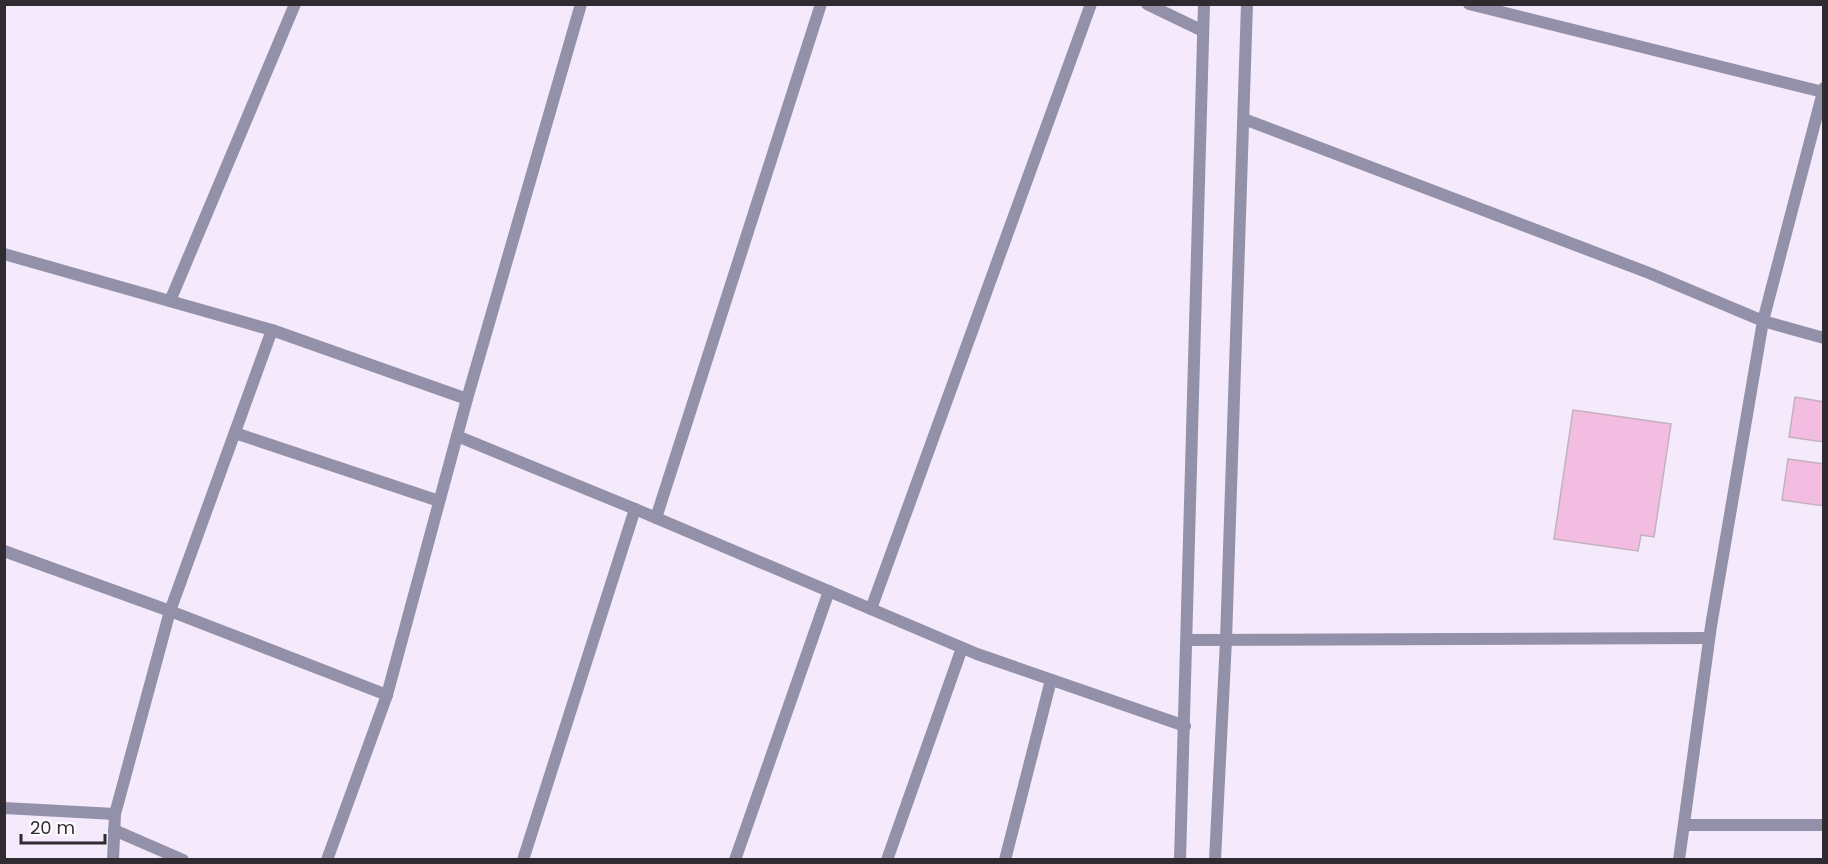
<svg xmlns="http://www.w3.org/2000/svg" width="1828" height="864" font-family="Poppins,sans-serif">
<style>
.building{fill:#f3bde2;stroke:#c3b2bd;stroke-width:1.5}
.lines{fill:none;stroke-linecap:round;stroke-linejoin:round}
.minor{stroke:#9391a9;stroke-width:12}
.tertiary{stroke:#9391a9;stroke-width:12}
</style>
<rect width="100%" height="100%" fill="#f5eafb"/>
<g class="building">
<polygon points="1795,397 1824,402 1824,442 1789,437"/>
<polygon points="1573,410 1671,424 1654,537 1641,535 1638,551 1554,539"/>
<polygon points="1788,459 1824,464 1824,506 1782,500"/>
</g>
<g class="lines">
<g class="minor">
<polyline points="1147,4 1203,31"/>
<polyline points="1469,4 1823,92"/>
<polyline points="1244,119 1649,273 1763,321 1824,338"/>
<polyline points="4,254 272,330 467,399"/>
<polyline points="170,301 295,4"/>
<polyline points="235,433 439,501"/>
<polyline points="457,436 635,509 977,654 1185,726"/>
<polyline points="656,518 821,4"/>
<polyline points="4,551 170,611 387,695"/>
<polyline points="871,609 1091,4"/>
<polyline points="1187,640 1709,638"/>
<polyline points="4,808 115,814"/>
<polyline points="1684,825 1824,825"/>
<polyline points="114,830 183,860"/>
<polyline points="113,860 115,814 170,611 272,330"/>
<polyline points="327,860 387,695 467,399 581,4"/>
<polyline points="523,860 635,509"/>
<polyline points="735,860 829,591"/>
<polyline points="887,860 962,648"/>
<polyline points="1005,860 1051,680"/>
<polyline points="1679,860 1711,626 1763,321 1824,88"/>
</g>
<g class="tertiary">
<polyline points="1180,860 1204,4"/>
<polyline points="1215,860 1226,640 1247,4"/>
</g>
</g>
<rect width="1828" height="864" fill="none" stroke="#2f2b31" stroke-width="12"/>
<path d="M21 834v9h84v-9" fill="none" stroke="#2f2b31" stroke-width="3"/>
<text x="30" y="834" font-size="18" fill="#2f2b31" stroke="#fdfbfe" stroke-width="4.5" paint-order="stroke">20 m</text>
</svg>
